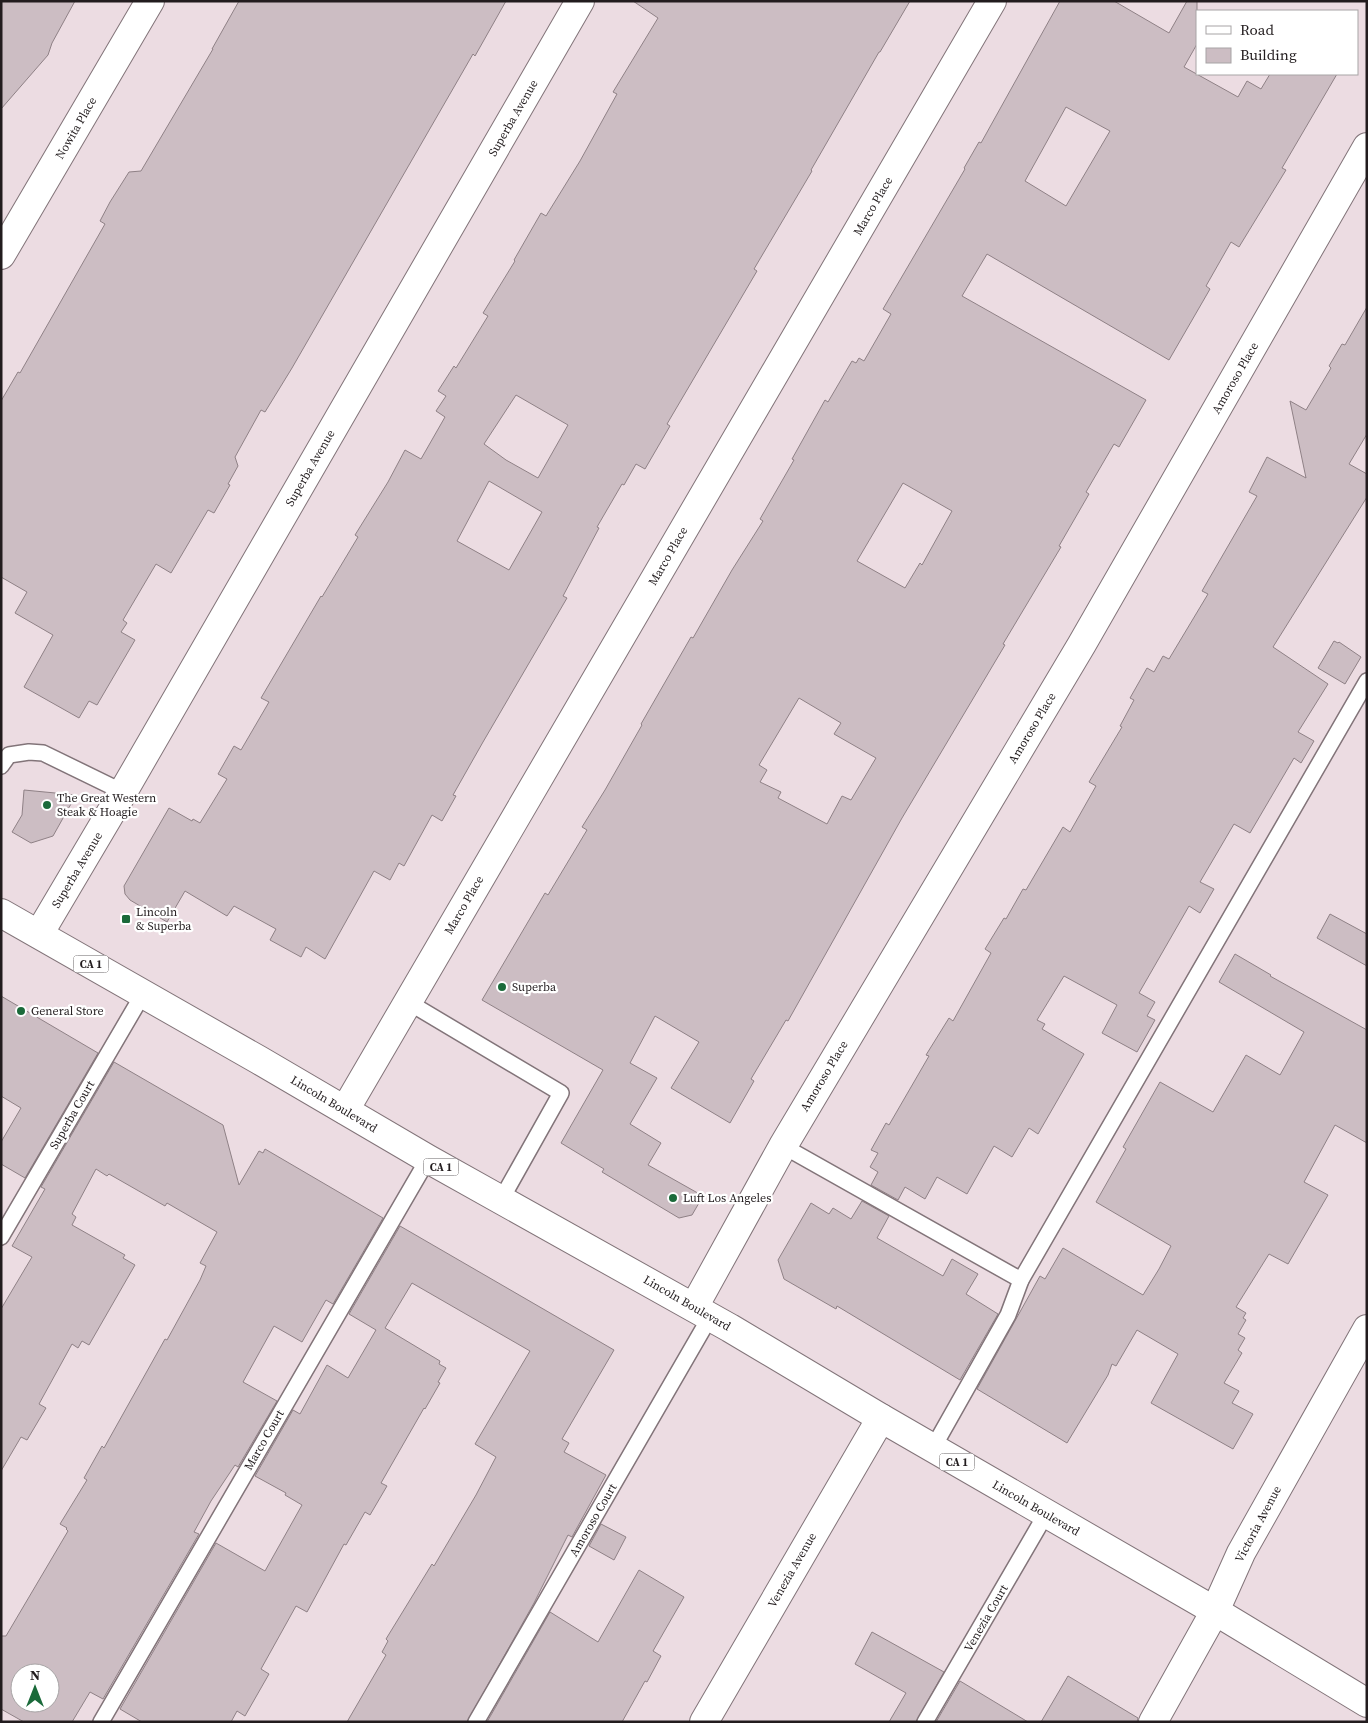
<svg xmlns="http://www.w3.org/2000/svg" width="1368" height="1723" font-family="'Source Serif 4',serif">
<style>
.building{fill:#ccbdc3;stroke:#8f8186;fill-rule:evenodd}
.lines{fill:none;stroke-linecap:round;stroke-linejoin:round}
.service-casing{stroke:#827479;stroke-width:18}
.minor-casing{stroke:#827479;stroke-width:30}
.trunk-casing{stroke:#827479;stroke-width:30}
.service{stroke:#fff;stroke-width:15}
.minor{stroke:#fff;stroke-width:28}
.trunk{stroke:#fff;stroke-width:28}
.poi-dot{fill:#1a6a3a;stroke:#fff;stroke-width:2}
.labels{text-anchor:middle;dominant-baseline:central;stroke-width:4.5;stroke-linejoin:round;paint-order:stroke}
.shield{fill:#fff;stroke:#646062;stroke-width:1}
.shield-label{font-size:11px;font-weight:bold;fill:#221c1e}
.street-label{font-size:12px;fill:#221c1e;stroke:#fff}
.poi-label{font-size:12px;fill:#221c1e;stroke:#fff;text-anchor:start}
</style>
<rect width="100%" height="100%" fill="#ecdce2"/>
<g class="building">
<polygon points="1,1 75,1 52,43 48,55 1,109"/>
<polygon points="239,1 506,1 475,56 473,54 292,368 265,412 261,410 235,457 238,466 228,484 230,485 214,513 208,510 171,573 156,564 123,620 127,623 121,632 135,640 97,705 89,701 79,718 24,687 53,635 15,613 27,592 1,577 1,401 18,372 20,373 105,224 100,221 110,202 129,172 141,171 213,49 212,49"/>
<path d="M633,1h277l-30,51h-1l-68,118 1,1 -58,98 3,2 -90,153 3,2 -25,43 -9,-5 -12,21 -2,-1 -25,43 2,1 -36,68 4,2 -84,144 -30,53 3,1 -14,25 -10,-6 -28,51 -5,-3 -9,17 -16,-9 -49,88 -19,-12 -5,10 -31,-17 6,-11 -42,-23 -7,10 -42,-25 -18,31 -37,-22 -5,-6 -1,-8 45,-78 23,13 1,-2 7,4 27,-44 -9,-5 16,-28 7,4 28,-48 -8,-4 60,-102 1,1 36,-60 -3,-2 33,-53 17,-32 16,9 24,-42 -9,-6 10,-15 -8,-5 16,-25 2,2 32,-52 -5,-3 32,-52 -1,-1 27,-47 5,3 34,-55 37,-67 -4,-2 45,-74zM516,395l52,30 -30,53 -32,-18 -22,-16zM489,481l53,31 -33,58 -52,-29z"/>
<path d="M1060,1h54l55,32 18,-32h10v43l-13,23 54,30 9,-16 14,8 9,-15h67l-55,94 4,2 -47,77 -8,-5 -25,44 4,3 -41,71 -182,-106 -25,42 184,104 -27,47 -5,-3 -28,48 3,2 -30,52 2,1 -58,97 2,1 -103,173 -114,203 -2,-1 -35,59 3,2 -24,42 -59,-35 28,-46 -44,-26 -25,47 27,15 -27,46 31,19 -13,22 55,31 -11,19 -13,3 -77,-46 2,-3 -43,-26 42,-73 -121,-70 63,-107 3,2 39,-65 -5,-3 23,-37 37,-65 -1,-1 50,-87 2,1 39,-68 31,-49 -3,-2 34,-59 -2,-1 33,-59 3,2 24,-41 4,2 3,-5 5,3 27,-47 -8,-5 82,-140 -1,-1 15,-26 2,1zM1066,107l44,24 -44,75 -41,-25zM903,483l49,28 -30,54 -2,-2 -15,25 -48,-27zM799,698l42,25 -7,11 42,24 -25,42 -9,-4 -15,28 -49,-26 3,-6 -21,-10 7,-12 -8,-5z"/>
<polygon points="1367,307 1367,434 1349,464 1367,474 1367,497 1273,647 1328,684 1298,732 1314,741 1301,763 1294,758 1250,833 1234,824 1200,882 1214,889 1200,913 1189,906 1139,993 1155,1002 1147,1016 1155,1020 1137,1052 1102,1033 1117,1005 1064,976 1037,1020 1045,1024 1042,1029 1084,1054 1038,1134 1029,1128 1012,1157 994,1146 967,1194 937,1177 925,1199 905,1187 898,1200 871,1185 878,1172 870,1167 878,1153 871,1150 886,1123 889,1125 929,1056 926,1055 949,1018 953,1021 991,953 985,949 1004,918 1006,919 1023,889 1026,890 1063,827 1070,832 1096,786 1089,782 1122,727 1120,726 1134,700 1130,698 1147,668 1154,672 1163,656 1169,659 1208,594 1202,591 1257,496 1249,492 1267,457 1306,478 1290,401 1306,410 1331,368 1329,366 1342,344 1345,345"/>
<polygon points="1334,641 1338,643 1339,642 1361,657 1345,684 1318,668"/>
<polygon points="24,790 76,795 53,836 31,843 12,832 22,815"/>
<polygon points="1330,914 1367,934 1367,966 1317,938"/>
<polygon points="1235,954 1271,975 1270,976 1367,1030 1367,1143 1335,1125 1304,1182 1328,1195 1288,1264 1269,1254 1236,1307 1246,1313 1243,1318 1246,1320 1238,1334 1245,1338 1238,1350 1242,1353 1224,1383 1239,1391 1232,1403 1253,1414 1233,1449 1151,1403 1178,1354 1137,1330 1116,1366 1112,1364 1108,1375 1067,1443 977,1389 1040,1276 1045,1279 1063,1248 1143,1295 1159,1269 1171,1246 1096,1202 1126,1149 1123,1147 1160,1082 1213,1112 1246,1055 1280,1075 1304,1032 1219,982"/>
<polygon points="1,996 98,1053 25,1178 1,1164 1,1142 21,1108 1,1096"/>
<path d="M114,1062l109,63 16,60 20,-34 4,2 2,-4 118,69 -50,86 -7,-4 -24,42 -28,-16 -31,56 34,19 -39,66 -3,-2 -24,36 -17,31 5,2 -96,165 -13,-7 -18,30h-48l-23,-13v-73h5l62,-105 -2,-2 1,-1 -7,-4 27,-44 -3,-2 18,-32 2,2 61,-109 2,1 33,-60 6,-14 -6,-3 17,-31 -50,-29 -2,3 -56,-32 -2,2 -11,-7 -24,45 4,3 -4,8 53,30 -2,3 12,7 -46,80 -7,-4 -4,7 -6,-4 -33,60 7,4 -19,32 -6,-3 -20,34v-162l31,-52 -20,-11 33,-57 -4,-2zM20,1673h30v30h-30z"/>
<polygon points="862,1201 889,1216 877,1238 943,1276 952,1259 978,1274 966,1294 998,1314 960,1380 837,1306 836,1309 784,1279 778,1260 811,1203 829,1214 833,1208 851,1219"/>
<polygon points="400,1226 614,1350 562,1439 569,1443 564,1452 606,1475 572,1537 568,1535 534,1603 467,1722 347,1722 386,1655 382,1652 388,1641 386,1639 432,1564 434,1566 476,1495 496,1457 475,1444 530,1351 412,1283 385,1328 440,1361 439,1364 446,1368 438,1382 440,1383 425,1409 424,1408 381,1483 387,1486 370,1515 365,1512 346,1545 344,1544 307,1612 296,1606 261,1669 269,1674 245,1716 237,1711 231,1722 142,1722 120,1709 216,1543 265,1571 302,1505 285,1495 286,1493 255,1476 293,1410 300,1414 327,1365 348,1378 376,1330 349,1314"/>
<polygon points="601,1524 626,1537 614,1560 589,1546"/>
<polygon points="639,1570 684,1597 653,1651 661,1656 647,1682 645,1681 622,1722 487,1722 550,1612 598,1642"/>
<polygon points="872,1632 944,1672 916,1722 889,1722 906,1693 855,1664"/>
<polygon points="1068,1676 1138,1718 1137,1722 1041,1722"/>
<polygon points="960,1681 1028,1722 936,1722"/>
</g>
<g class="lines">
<g class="service-casing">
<g id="service">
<polyline points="1,766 9,755 29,752 43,753 123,792"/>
<polyline points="408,1002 561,1093 501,1200"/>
<polyline points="783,1146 1021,1280"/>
<polyline points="1,1237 143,994"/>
<polyline points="933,1448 1008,1315 1021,1280 1367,681"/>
<polyline points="101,1722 428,1159"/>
<polyline points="476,1722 710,1317"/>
<polyline points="925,1722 1046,1514"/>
</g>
</g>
<g class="minor-casing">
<g id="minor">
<polyline points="1,255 150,1"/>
<polyline points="39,934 123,792 580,1"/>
<polyline points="345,1110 992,1"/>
<polyline points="694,1307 783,1146 1082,644 1367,147"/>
<polyline points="704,1722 881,1418"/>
<polyline points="1153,1722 1215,1611 1241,1553 1367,1329"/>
</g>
</g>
<g class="trunk-casing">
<polyline id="trunk" points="1,913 259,1060 428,1159 730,1328 881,1418 1215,1611 1367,1703"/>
</g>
<use href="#service" class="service"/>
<use href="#minor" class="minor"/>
<use href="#trunk" class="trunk"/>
</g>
<g class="poi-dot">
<circle cx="47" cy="805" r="5"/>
<rect x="121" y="914" width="10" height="10" rx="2.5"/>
<circle cx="502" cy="987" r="5"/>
<circle cx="21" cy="1011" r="5"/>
<circle cx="673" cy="1198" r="5"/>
</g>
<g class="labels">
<g class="shield">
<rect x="73.5" y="955.5" width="35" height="17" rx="4"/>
<rect x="423.5" y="1158.5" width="35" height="17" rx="4"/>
<rect x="939.5" y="1453.5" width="35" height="17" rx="4"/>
</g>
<g class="shield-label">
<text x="91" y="964">CA 1</text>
<text x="441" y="1167">CA 1</text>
<text x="957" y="1462">CA 1</text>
</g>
<g class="street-label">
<text transform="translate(513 118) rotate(-60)">Superba Avenue</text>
<text transform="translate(76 128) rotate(-60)">Nowita Place</text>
<text transform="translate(873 206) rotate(-60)">Marco Place</text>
<text transform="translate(1235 378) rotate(-60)">Amoroso Place</text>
<text transform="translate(310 468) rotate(-60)">Superba Avenue</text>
<text transform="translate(668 556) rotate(-60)">Marco Place</text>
<text transform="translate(1032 728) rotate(-59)">Amoroso Place</text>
<text transform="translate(77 870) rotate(-59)">Superba Avenue</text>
<text transform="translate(464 905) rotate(-60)">Marco Place</text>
<text transform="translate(824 1076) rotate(-59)">Amoroso Place</text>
<text transform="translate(334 1104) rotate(31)">Lincoln Boulevard</text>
<text transform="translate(72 1115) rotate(-60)">Superba Court</text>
<text transform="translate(687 1303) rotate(30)">Lincoln Boulevard</text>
<text transform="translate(264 1440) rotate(-60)">Marco Court</text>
<text transform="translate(1036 1508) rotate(30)">Lincoln Boulevard</text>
<text transform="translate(593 1520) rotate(-60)">Amoroso Court</text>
<text transform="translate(1258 1524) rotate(-62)">Victoria Avenue</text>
<text transform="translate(792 1570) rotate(-60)">Venezia Avenue</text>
<text transform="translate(986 1618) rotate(-60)">Venezia Court</text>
</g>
<g class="poi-label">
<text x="57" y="798">The Great Western<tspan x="57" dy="14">Steak &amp; Hoagie</tspan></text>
<text x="136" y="912">Lincoln<tspan x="136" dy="14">&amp; Superba</tspan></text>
<text x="512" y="987">Superba</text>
<text x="31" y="1011">General Store</text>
<text x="683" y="1198">Luft Los Angeles</text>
</g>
</g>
<rect width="1368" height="1723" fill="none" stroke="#221c1e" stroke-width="5"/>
<rect x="1196" y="10" width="162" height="65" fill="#ffffff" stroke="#a7a4a5"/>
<rect x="1206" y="26" width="25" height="8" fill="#ffffff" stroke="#a7a4a5"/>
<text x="1240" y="35" font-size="15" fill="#221c1e">Road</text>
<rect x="1206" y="48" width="25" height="15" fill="#ccbdc3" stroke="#a7a4a5"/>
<text x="1240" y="60" font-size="15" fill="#221c1e">Building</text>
<g transform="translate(35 1688)"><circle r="24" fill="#ffffff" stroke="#a7a4a5"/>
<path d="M0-4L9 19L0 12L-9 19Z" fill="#1a6a3a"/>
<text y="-8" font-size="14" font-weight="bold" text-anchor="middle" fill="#221c1e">N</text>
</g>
</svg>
